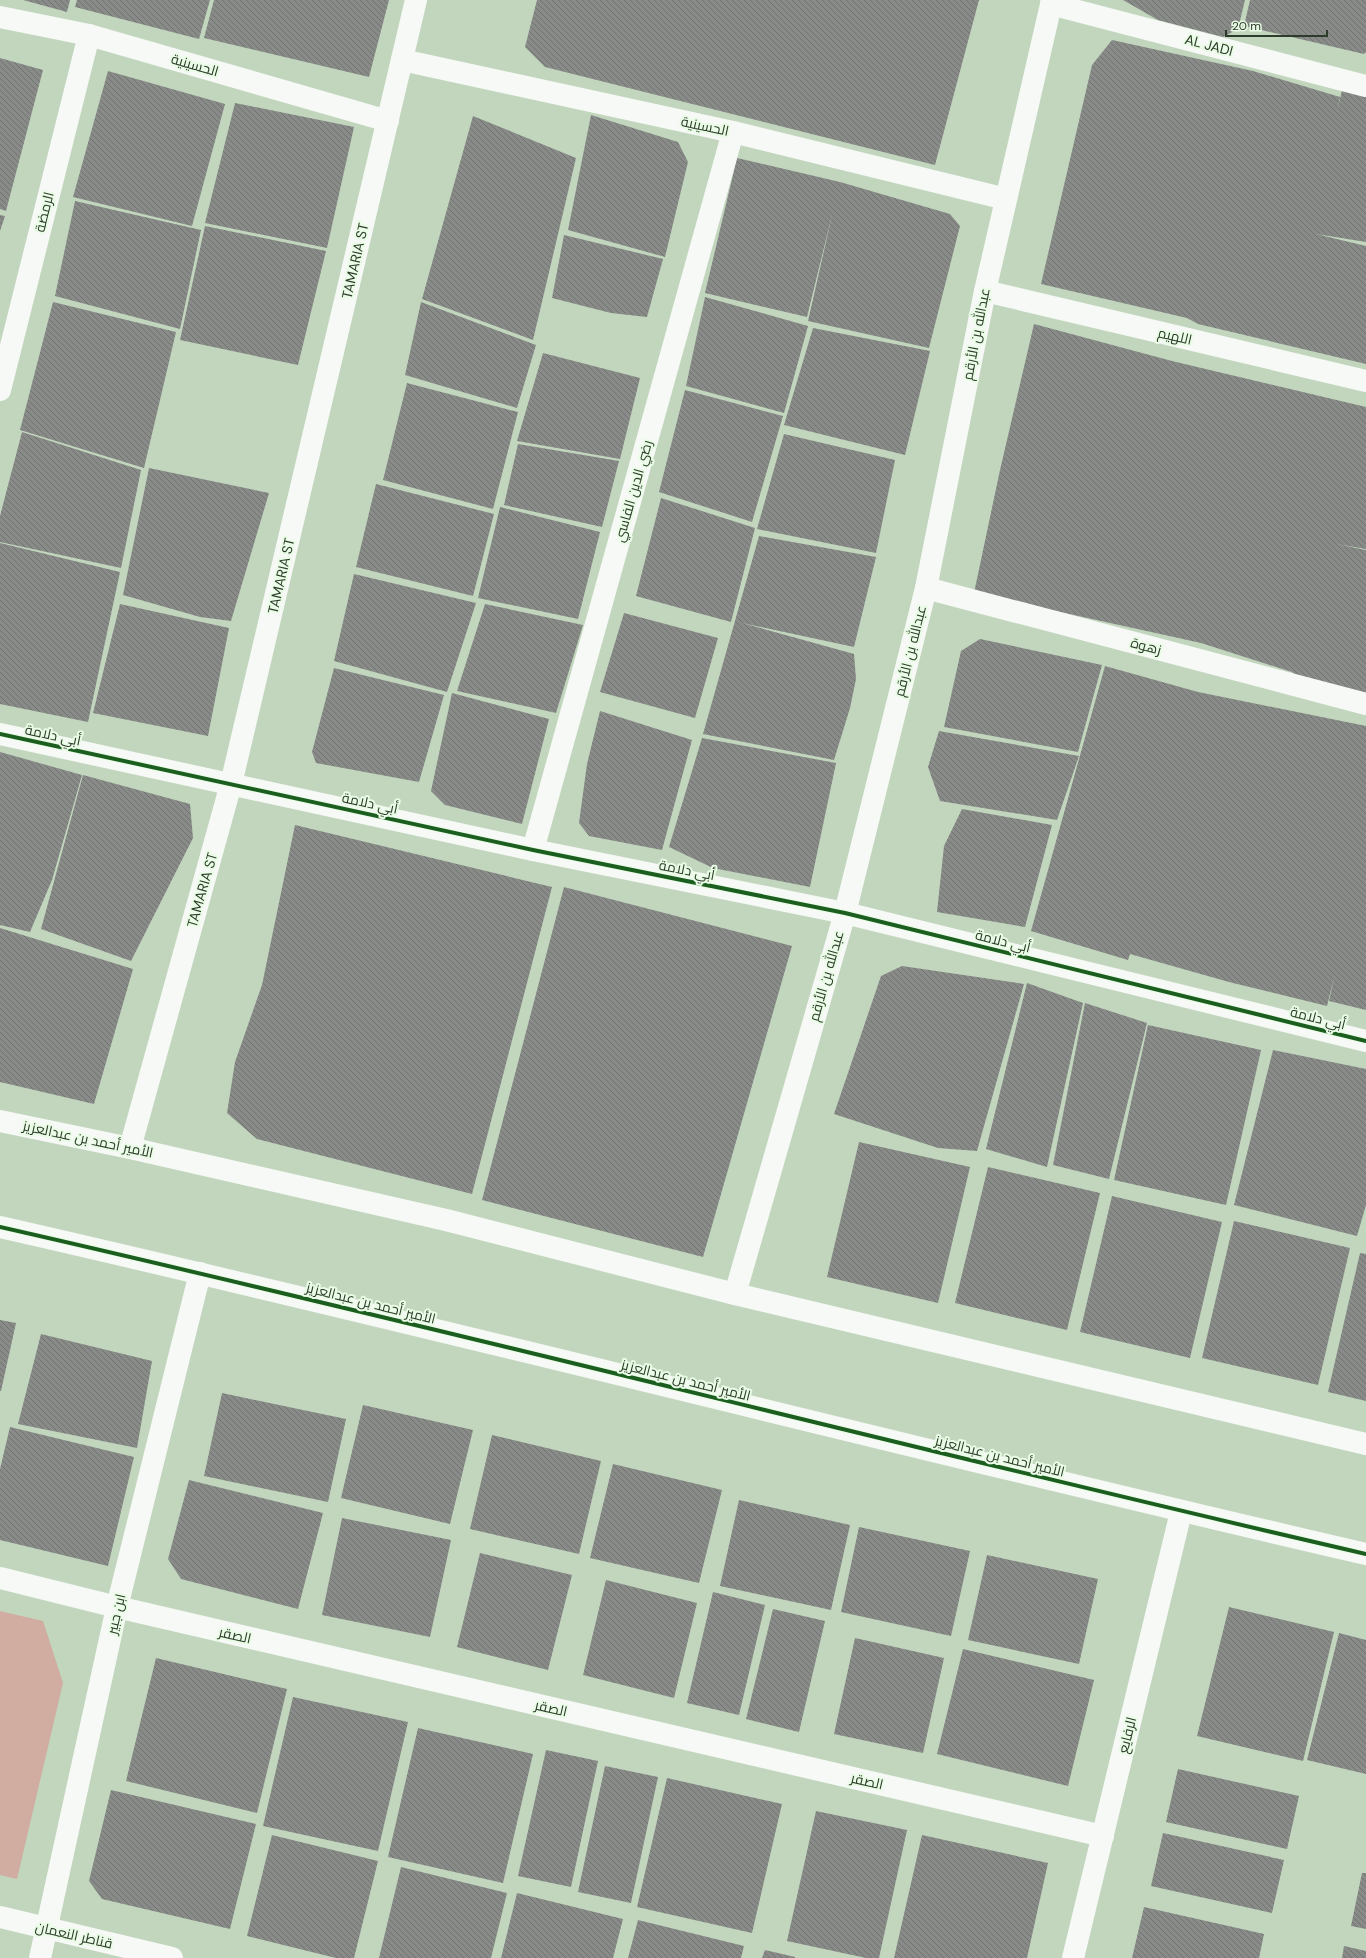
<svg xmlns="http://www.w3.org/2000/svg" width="1366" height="1958" font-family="'DM Sans',Cairo,sans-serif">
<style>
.garden{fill:#d0aca1}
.building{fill:url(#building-back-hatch)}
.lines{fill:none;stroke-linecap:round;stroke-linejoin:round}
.minor{stroke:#f6f9f5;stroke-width:22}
.cycleway-casing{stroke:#e9fce5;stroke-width:6}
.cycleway{stroke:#1b5e20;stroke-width:4}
.labels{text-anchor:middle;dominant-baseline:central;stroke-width:4;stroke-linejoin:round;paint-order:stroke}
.street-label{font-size:14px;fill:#2d3b2a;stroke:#e9fce5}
</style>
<defs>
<pattern id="building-back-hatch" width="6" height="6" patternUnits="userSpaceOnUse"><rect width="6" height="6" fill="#888b88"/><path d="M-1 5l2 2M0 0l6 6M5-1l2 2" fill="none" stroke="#70736f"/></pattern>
</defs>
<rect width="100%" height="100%" fill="#c2d6be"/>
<polygon class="garden" points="0,1611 43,1621 63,1683 17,1879 0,1875"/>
<g class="building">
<polygon points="23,0 70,0 67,12"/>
<polygon points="77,0 210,0 199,39 75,7"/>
<polygon points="214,0 389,0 369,77 204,38"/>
<polygon points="537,0 979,0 935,165 545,67 525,47"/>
<polygon points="1123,0 1245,0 1238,29 1223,37 1158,20"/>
<polygon points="1250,0 1366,0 1366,52 1364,54 1244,26"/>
<polygon points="1112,40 1253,71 1340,97 1337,112 1342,90 1366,96 1366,242 1316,234 1366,246 1366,364 1198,324 1187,318 1041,284 1092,65"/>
<polygon points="0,58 43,70 6,211 0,209"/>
<polygon points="108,71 225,104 192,226 73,197"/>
<polygon points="235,103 354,127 327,248 205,223"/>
<polygon points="591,115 678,142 688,162 665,257 568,230"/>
<polygon points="473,116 576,158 533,340 422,299"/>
<polygon points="737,158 840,182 950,214 960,226 929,348 808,321 833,211 807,317 705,293"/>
<polygon points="75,201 201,230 180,329 55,296"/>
<polygon points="0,215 5,216 0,231"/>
<polygon points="205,226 326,251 298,365 180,340"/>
<polygon points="564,235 663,259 647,317 611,313 552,298"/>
<polygon points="705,297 808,326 784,413 686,386"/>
<polygon points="53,302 176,332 144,468 20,430"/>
<polygon points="421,302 536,345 517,408 405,375"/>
<polygon points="1034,324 1172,361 1366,407 1366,549 1336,544 1366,550 1366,698 1306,683 1292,672 1201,643 974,593 1000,470"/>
<polygon points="813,328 930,351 905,455 784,425"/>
<polygon points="543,353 640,378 620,459 517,441"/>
<polygon points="407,383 518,412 493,509 383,480"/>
<polygon points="685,390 783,416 752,522 659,492"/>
<polygon points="22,432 141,470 121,568 0,542 0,516"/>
<polygon points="784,434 895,460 876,553 757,529"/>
<polygon points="518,444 619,461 602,527 504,505"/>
<polygon points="149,468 269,493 231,621 200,617 123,595"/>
<polygon points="376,484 494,514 473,596 356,567"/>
<polygon points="661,498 755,528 731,622 636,596"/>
<polygon points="500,507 600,532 578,619 478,598"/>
<polygon points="759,536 876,557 854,647 742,623 854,654 856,679 850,708 834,760 703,734"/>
<polygon points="0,543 120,572 88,722 0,704"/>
<polygon points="354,574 476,603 447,692 334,661"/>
<polygon points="120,604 229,628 208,736 93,713"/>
<polygon points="485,604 583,625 556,713 457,691"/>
<polygon points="624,613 718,638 695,718 600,692"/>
<polygon points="980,639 1102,665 1078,752 944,727 961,651"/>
<polygon points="1105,666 1198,692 1366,726 1366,1010 1329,1001 1335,974 1327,1006 1229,982 1130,954 1128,960 1031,931"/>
<polygon points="334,668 444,695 419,782 316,763 312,752"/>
<polygon points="452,693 549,719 522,824 445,805 431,791"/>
<polygon points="600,711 692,740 662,850 589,836 579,823 587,764"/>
<polygon points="939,731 1079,756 1057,820 940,801 928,767"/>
<polygon points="702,738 836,763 810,887 713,868 669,847"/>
<polygon points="0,752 82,775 52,880 30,932 0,925"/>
<polygon points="83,775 190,804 193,838 131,961 41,929"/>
<polygon points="962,809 1052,825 1025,927 937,912 944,846"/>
<polygon points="295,825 552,887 472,1194 257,1139 227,1113 235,1062 262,985"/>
<polygon points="564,887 792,946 703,1257 482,1200"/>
<polygon points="0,928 133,969 94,1104 0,1082"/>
<polygon points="902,966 1024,984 977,1151 938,1148 834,1114 881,976"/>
<polygon points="1027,983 1083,1003 1047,1167 986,1149"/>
<polygon points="1085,1003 1147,1023 1109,1179 1053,1165"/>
<polygon points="1148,1025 1261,1050 1226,1205 1114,1180"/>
<polygon points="1273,1050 1366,1069 1366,1205 1357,1236 1234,1205"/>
<polygon points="859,1142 970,1167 938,1303 827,1277"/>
<polygon points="988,1167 1100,1193 1067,1330 955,1303"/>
<polygon points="1112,1196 1222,1222 1190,1358 1080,1332"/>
<polygon points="1234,1221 1350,1248 1318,1385 1202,1358"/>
<polygon points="1360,1253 1366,1254 1366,1401 1328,1392"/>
<polygon points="0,1320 16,1323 1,1391 0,1391"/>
<polygon points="41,1334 152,1361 137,1448 18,1424"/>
<polygon points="222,1393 346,1419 328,1502 204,1476"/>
<polygon points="363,1405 473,1430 450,1524 341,1498"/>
<polygon points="10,1427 134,1457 108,1566 0,1540 0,1469"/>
<polygon points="492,1435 601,1461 579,1554 470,1529"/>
<polygon points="613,1464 722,1490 699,1583 590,1558"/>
<polygon points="189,1480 323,1513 298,1609 181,1579 168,1559"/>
<polygon points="739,1500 850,1525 831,1610 720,1586"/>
<polygon points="342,1518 451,1540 430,1637 322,1615"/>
<polygon points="859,1527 970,1551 951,1636 841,1612"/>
<polygon points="480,1553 572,1575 548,1670 457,1647"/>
<polygon points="987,1555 1098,1579 1079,1664 968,1640"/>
<polygon points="606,1580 697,1603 674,1698 583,1675"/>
<polygon points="713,1592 765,1605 739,1715 687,1703"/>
<polygon points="1229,1607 1334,1632 1303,1761 1197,1736"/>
<polygon points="773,1609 825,1621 799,1732 746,1719"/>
<polygon points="1339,1633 1366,1640 1366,1774 1307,1760"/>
<polygon points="855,1638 944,1658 923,1753 834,1734"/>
<polygon points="963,1649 1094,1680 1068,1786 937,1754"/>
<polygon points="156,1658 287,1689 257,1813 126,1781"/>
<polygon points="293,1697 408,1722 378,1851 263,1826"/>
<polygon points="418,1728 533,1754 503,1883 388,1857"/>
<polygon points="546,1750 598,1761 571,1887 518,1876"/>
<polygon points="605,1766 658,1777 631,1903 578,1892"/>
<polygon points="1178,1769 1299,1796 1287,1849 1166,1822"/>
<polygon points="667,1778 782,1804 752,1933 637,1907"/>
<polygon points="111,1790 256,1824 230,1929 102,1899 89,1881"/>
<polygon points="816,1811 907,1830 879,1958 866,1958 787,1941"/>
<polygon points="1163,1833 1284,1860 1272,1913 1151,1886"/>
<polygon points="272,1835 378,1861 354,1958 336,1958 247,1936"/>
<polygon points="922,1835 1048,1863 1027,1958 894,1958"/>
<polygon points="401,1867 507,1893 491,1958 379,1958"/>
<polygon points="1362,1873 1366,1873 1366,1929 1351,1926"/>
<polygon points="517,1893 623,1919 613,1958 501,1958"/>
<polygon points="1144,1907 1264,1934 1259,1958 1132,1958"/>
<polygon points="638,1920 744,1946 741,1958 628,1958"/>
<polygon points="1344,1946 1366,1951 1366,1958 1342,1958"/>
<polygon points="765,1950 795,1957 795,1958 762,1958"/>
</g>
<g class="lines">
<g class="minor">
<polyline points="1051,4 1366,86"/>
<polyline points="0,17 89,35 388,121"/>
<polyline points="402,60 733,132 1006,199"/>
<polyline points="985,291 1366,381"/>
<polyline points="0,390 89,35"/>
<polyline points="926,588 1366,704"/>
<polyline points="0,734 533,850 845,913 1366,1041"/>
<polyline points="533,850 733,132"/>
<polyline points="0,1121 130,1148 446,1220 735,1294 1366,1444"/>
<polyline points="130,1148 231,784 416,0"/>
<path d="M0,1227c457,104 910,222 1366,327"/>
<polyline points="735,1294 845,913 926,588 985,291 1052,0"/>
<polyline points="0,1578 117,1607 1103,1836"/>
<polyline points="0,1917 172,1958"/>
<polyline points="40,1958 117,1607 200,1273"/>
<polyline points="1073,1958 1181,1512"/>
</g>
<g class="cycleway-casing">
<g id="cycleway">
<polyline points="0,734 533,850 845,913 1366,1041"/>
<path d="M0,1227c457,104 910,222 1366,327"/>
</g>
</g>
<use href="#cycleway" class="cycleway"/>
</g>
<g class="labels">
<g class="street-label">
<text transform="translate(1209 45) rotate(15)">AL JADI</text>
<text transform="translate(195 65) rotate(16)">الحسينية</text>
<text transform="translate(705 126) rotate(12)">الحسينية</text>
<text transform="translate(44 212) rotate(-76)">الرمضة</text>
<text transform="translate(355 261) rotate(-77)">TAMARIA ST</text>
<text transform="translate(976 334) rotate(-79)">عبدالله بن الأرقم</text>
<text transform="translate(1175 336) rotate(13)">اللهيم</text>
<text transform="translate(633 491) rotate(-74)">رضي الدين الفاسي</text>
<text transform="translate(281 576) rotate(-77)">TAMARIA ST</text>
<text transform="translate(1146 646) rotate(15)">زهوة</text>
<text transform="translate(910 651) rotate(-76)">عبدالله بن الأرقم</text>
<text transform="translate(53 735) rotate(12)">أبي دلامة</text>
<text transform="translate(370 803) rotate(12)">أبي دلامة</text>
<text transform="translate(687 870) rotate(11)">أبي دلامة</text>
<text transform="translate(202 890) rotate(-74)">TAMARIA ST</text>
<text transform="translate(1003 941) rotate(14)">أبي دلامة</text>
<text transform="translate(826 976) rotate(-74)">عبدالله بن الأرقم</text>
<text transform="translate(1318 1018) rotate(14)">أبي دلامة</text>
<text transform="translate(88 1139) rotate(12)">الأمير أحمد بن عبدالعزيز</text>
<text transform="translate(371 1303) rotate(14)">الأمير أحمد بن عبدالعزيز</text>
<text transform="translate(686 1380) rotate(14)">الأمير أحمد بن عبدالعزيز</text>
<text transform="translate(1000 1456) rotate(14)">الأمير أحمد بن عبدالعزيز</text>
<text transform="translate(116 1614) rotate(-77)">ابن جبير</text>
<text transform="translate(235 1635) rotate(13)">الصقر</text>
<text transform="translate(551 1708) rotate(13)">الصقر</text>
<text transform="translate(1127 1735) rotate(-76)">الرفايع</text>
<text transform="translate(867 1781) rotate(13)">الصقر</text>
<text transform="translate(74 1935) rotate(13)">قناطر النعمان</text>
</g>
</g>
<path d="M1226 30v6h101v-6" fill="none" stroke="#2d3b2a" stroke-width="2"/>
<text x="1232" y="30" font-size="12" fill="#2d3b2a" stroke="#e9fce5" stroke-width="3" paint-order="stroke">20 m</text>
</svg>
